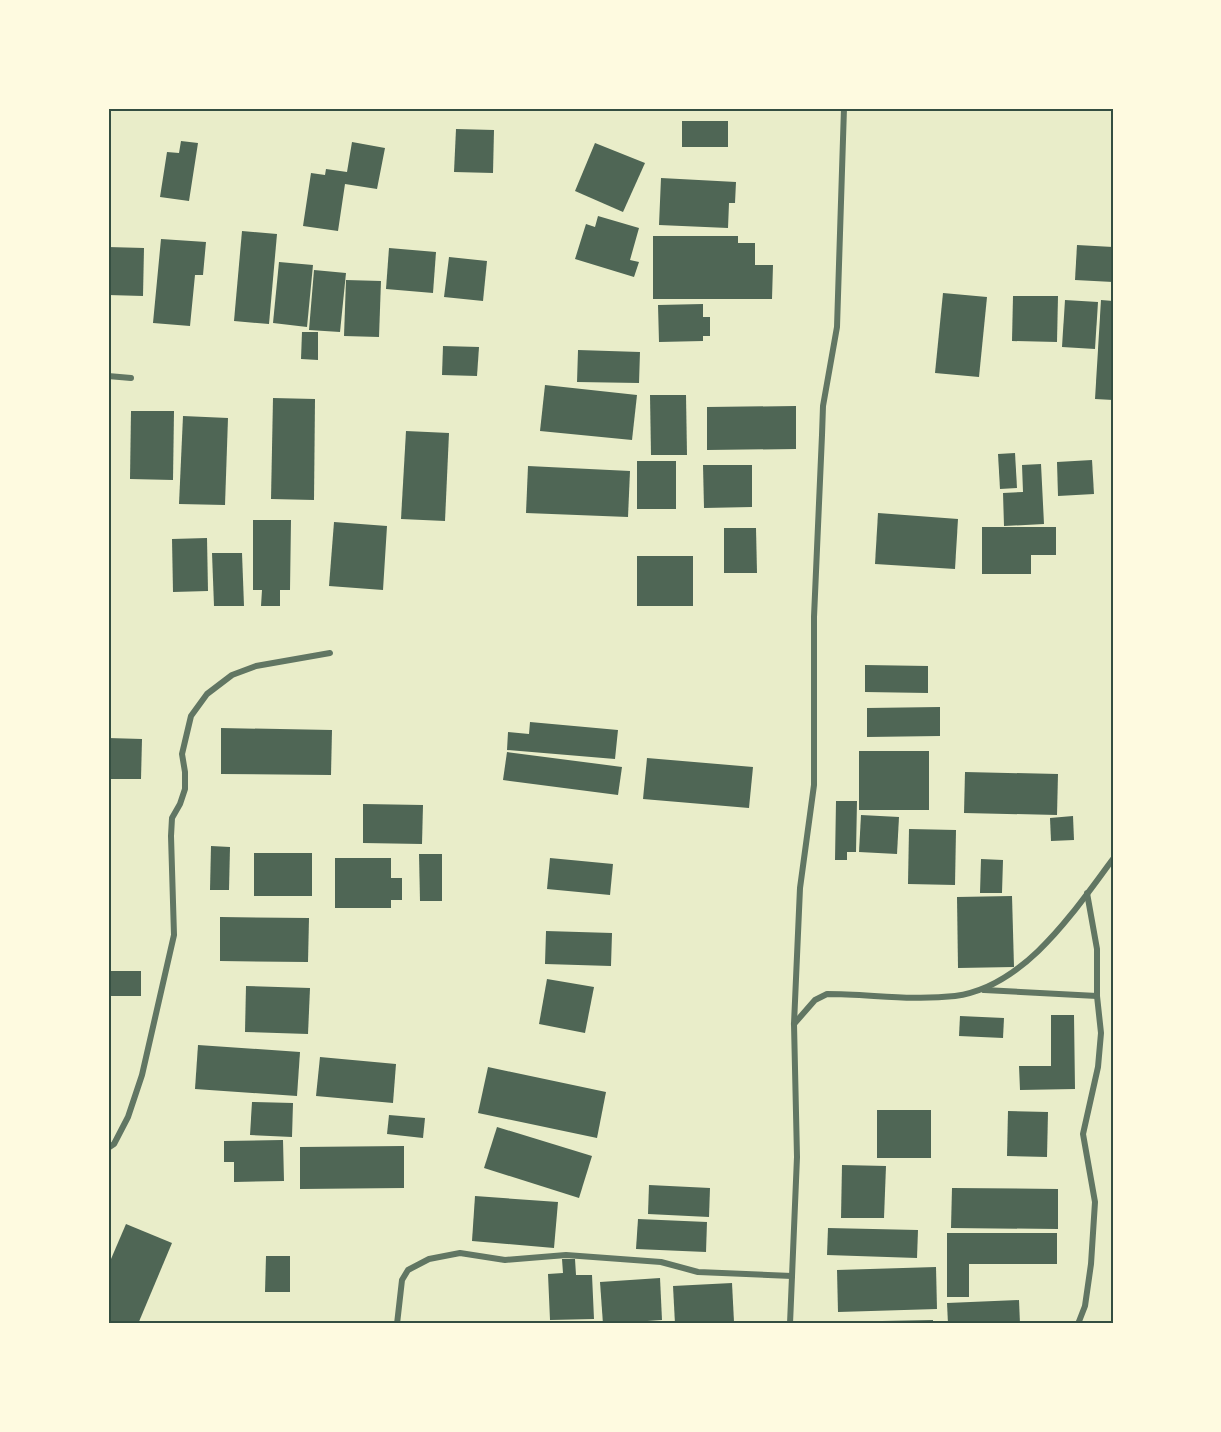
<svg xmlns="http://www.w3.org/2000/svg" width="1221" height="1432" font-family="Merriweather,serif">
<style>
.building{fill:#4f6655}
.lines{fill:none;stroke-linecap:round;stroke-linejoin:round}
.minor{stroke:#617663;stroke-width:6}
.neatline{fill:none;stroke:#344e41;stroke-width:2}
</style>
<rect width="100%" height="100%" fill="#e9edc9"/>
<g class="building">
<rect x="682" y="121" width="46" height="26"/>
<polygon points="456,129 494,130 493,173 454,172"/>
<polygon points="181,141 198,143 189,201 160,197 167,152 179,153"/>
<polygon points="352,142 385,148 377,189 345,184 338,231 303,226 311,173 325,175 326,169 347,172"/>
<polygon points="595,143 645,163 623,212 575,191"/>
<polygon points="661,178 736,182 735,203 729,203 728,228 659,225"/>
<polygon points="598,216 639,228 630,260 639,262 634,277 575,259 586,224 595,227"/>
<polygon points="242,231 277,234 269,324 234,321"/>
<polygon points="653,236 738,236 738,243 755,243 755,265 773,265 772,299 653,299"/>
<polygon points="161,239 206,242 203,275 195,275 190,326 153,323"/>
<polygon points="1077,245 1113,247 1113,282 1075,280"/>
<polygon points="108,247 144,248 143,296 108,295"/>
<polygon points="389,248 436,252 433,293 386,289"/>
<polygon points="449,257 487,261 483,301 444,297"/>
<polygon points="279,262 313,265 307,327 273,323"/>
<polygon points="314,270 346,273 340,332 309,330"/>
<polygon points="346,280 381,281 379,337 344,336"/>
<polygon points="943,293 987,297 979,377 935,373"/>
<polygon points="1013,296 1058,296 1057,342 1012,341"/>
<polygon points="1065,300 1098,302 1095,349 1062,347"/>
<polygon points="1101,300 1113,301 1113,400 1095,399"/>
<polygon points="703,304 703,317 710,317 710,336 703,336 703,341 659,342 658,305"/>
<polygon points="302,332 318,332 318,360 301,359"/>
<polygon points="443,346 479,347 477,376 442,375"/>
<polygon points="578,350 640,352 639,383 577,382"/>
<polygon points="545,385 637,395 632,440 540,431"/>
<polygon points="650,395 686,395 687,455 651,455"/>
<polygon points="273,398 315,399 314,500 271,499"/>
<polygon points="796,406 796,449 707,450 707,407"/>
<polygon points="131,411 174,411 173,480 130,479"/>
<polygon points="183,416 228,418 225,505 179,504"/>
<polygon points="406,431 449,433 445,521 401,519"/>
<polygon points="1015,453 1017,488 1000,489 998,454"/>
<polygon points="1092,460 1094,494 1058,496 1057,462"/>
<rect x="637" y="461" width="39" height="48"/>
<polygon points="1041,464 1044,524 1004,526 1003,493 1023,492 1022,465"/>
<polygon points="703,465 752,465 752,507 704,508"/>
<polygon points="528,466 630,471 628,517 526,513"/>
<polygon points="878,513 958,519 955,569 875,564"/>
<polygon points="253,520 291,520 290,590 280,590 280,606 261,606 262,590 253,590"/>
<polygon points="334,522 387,526 383,590 329,586"/>
<polygon points="982,527 1056,527 1056,555 1031,555 1031,574 982,574"/>
<polygon points="724,528 756,528 757,573 724,573"/>
<polygon points="207,538 208,591 173,592 172,539"/>
<polygon points="212,553 242,553 244,606 214,606"/>
<rect x="637" y="556" width="56" height="50"/>
<polygon points="865,665 928,666 928,693 865,692"/>
<polygon points="940,707 940,736 867,737 867,708"/>
<polygon points="530,722 618,730 615,759 507,750 508,732 529,734"/>
<polygon points="221,728 332,730 331,775 221,774"/>
<polygon points="108,738 142,739 141,779 108,779"/>
<rect x="859" y="751" width="70" height="59"/>
<polygon points="507,752 622,767 618,795 503,780"/>
<polygon points="647,758 753,767 749,808 643,799"/>
<polygon points="965,772 1058,774 1057,815 964,813"/>
<polygon points="836,801 857,801 856,852 847,852 847,860 835,860"/>
<polygon points="363,804 423,805 422,844 363,843"/>
<polygon points="861,815 899,817 897,854 859,852"/>
<polygon points="1073,816 1074,840 1051,841 1050,818"/>
<polygon points="909,829 956,830 955,885 908,884"/>
<polygon points="211,846 230,847 229,890 210,890"/>
<rect x="254" y="853" width="58" height="43"/>
<polygon points="419,854 442,854 442,901 420,901"/>
<polygon points="335,858 391,858 391,878 402,878 402,900 391,900 391,908 335,908"/>
<polygon points="550,858 613,864 610,895 547,889"/>
<polygon points="981,859 1003,860 1002,893 980,893"/>
<polygon points="1012,896 1014,967 958,968 957,897"/>
<polygon points="220,917 309,918 308,962 220,961"/>
<polygon points="546,931 612,933 611,966 545,964"/>
<rect x="108" y="971" width="33" height="25"/>
<polygon points="547,979 594,987 585,1033 539,1024"/>
<polygon points="246,986 310,988 308,1034 245,1032"/>
<polygon points="1051,1015 1074,1015 1075,1089 1020,1090 1019,1066 1051,1066"/>
<polygon points="960,1016 1004,1018 1003,1038 959,1036"/>
<polygon points="198,1045 300,1052 297,1096 195,1089"/>
<polygon points="320,1057 396,1064 393,1103 316,1096"/>
<polygon points="488,1067 606,1092 597,1138 478,1113"/>
<polygon points="252,1102 293,1103 292,1137 250,1135"/>
<rect x="877" y="1110" width="54" height="48"/>
<polygon points="1008,1111 1048,1112 1047,1157 1007,1156"/>
<polygon points="389,1115 425,1118 423,1138 387,1134"/>
<polygon points="497,1127 592,1156 579,1198 484,1168"/>
<polygon points="283,1140 284,1181 234,1182 234,1162 224,1162 224,1141"/>
<polygon points="404,1146 404,1188 300,1189 300,1147"/>
<polygon points="842,1165 886,1166 884,1218 841,1218"/>
<polygon points="649,1185 710,1188 709,1217 648,1214"/>
<polygon points="952,1188 1058,1189 1058,1229 951,1228"/>
<polygon points="475,1196 558,1202 554,1248 472,1241"/>
<polygon points="638,1219 707,1222 706,1252 636,1249"/>
<polygon points="126,1224 172,1243 138,1324 113,1324 108,1322 108,1266"/>
<polygon points="828,1228 918,1230 917,1258 827,1255"/>
<polygon points="947,1233 1057,1233 1057,1264 969,1264 969,1297 947,1297"/>
<polygon points="266,1256 290,1256 290,1292 265,1292"/>
<polygon points="562,1259 575,1259 576,1275 592,1275 594,1319 550,1320 548,1274 563,1273"/>
<polygon points="936,1267 937,1309 838,1312 837,1270"/>
<polygon points="660,1278 662,1320 603,1324 600,1282"/>
<polygon points="732,1283 734,1322 675,1324 673,1286"/>
<polygon points="1019,1300 1020,1324 948,1324 947,1303"/>
<polygon points="933,1320 933,1324 831,1324 831,1322"/>
</g>
<g class="lines">
<g class="minor">
<polyline points="108,376 131,378"/>
<polyline points="984,990 1097,996"/>
<path d="M794,1024l21,-24 12,-6c43,0 84,7 128,2 70,-9 119,-85 158,-137"/>
<polyline points="108,1148 114,1144 128,1117 142,1075 174,935 171,836 172,818 180,804 185,789 185,772 182,754 191,716 207,694 232,675 256,666 330,653"/>
<polyline points="397,1324 402,1280 408,1270 429,1259 460,1253 505,1260 566,1255 661,1262 698,1272 792,1276"/>
<polyline points="790,1324 797,1157 794,1024 800,888 814,785 814,617 822,435 823,406 837,327 844,108"/>
<polyline points="1078,1324 1085,1306 1091,1264 1095,1202 1083,1134 1098,1067 1101,1033 1097,996 1097,949 1087,893"/>
</g>
</g>
<rect width="1221" height="1432" fill="none" stroke="#fefae0" stroke-width="219"/>
<rect x="110" y="110" width="1002" height="1212" class="neatline"/>
</svg>
